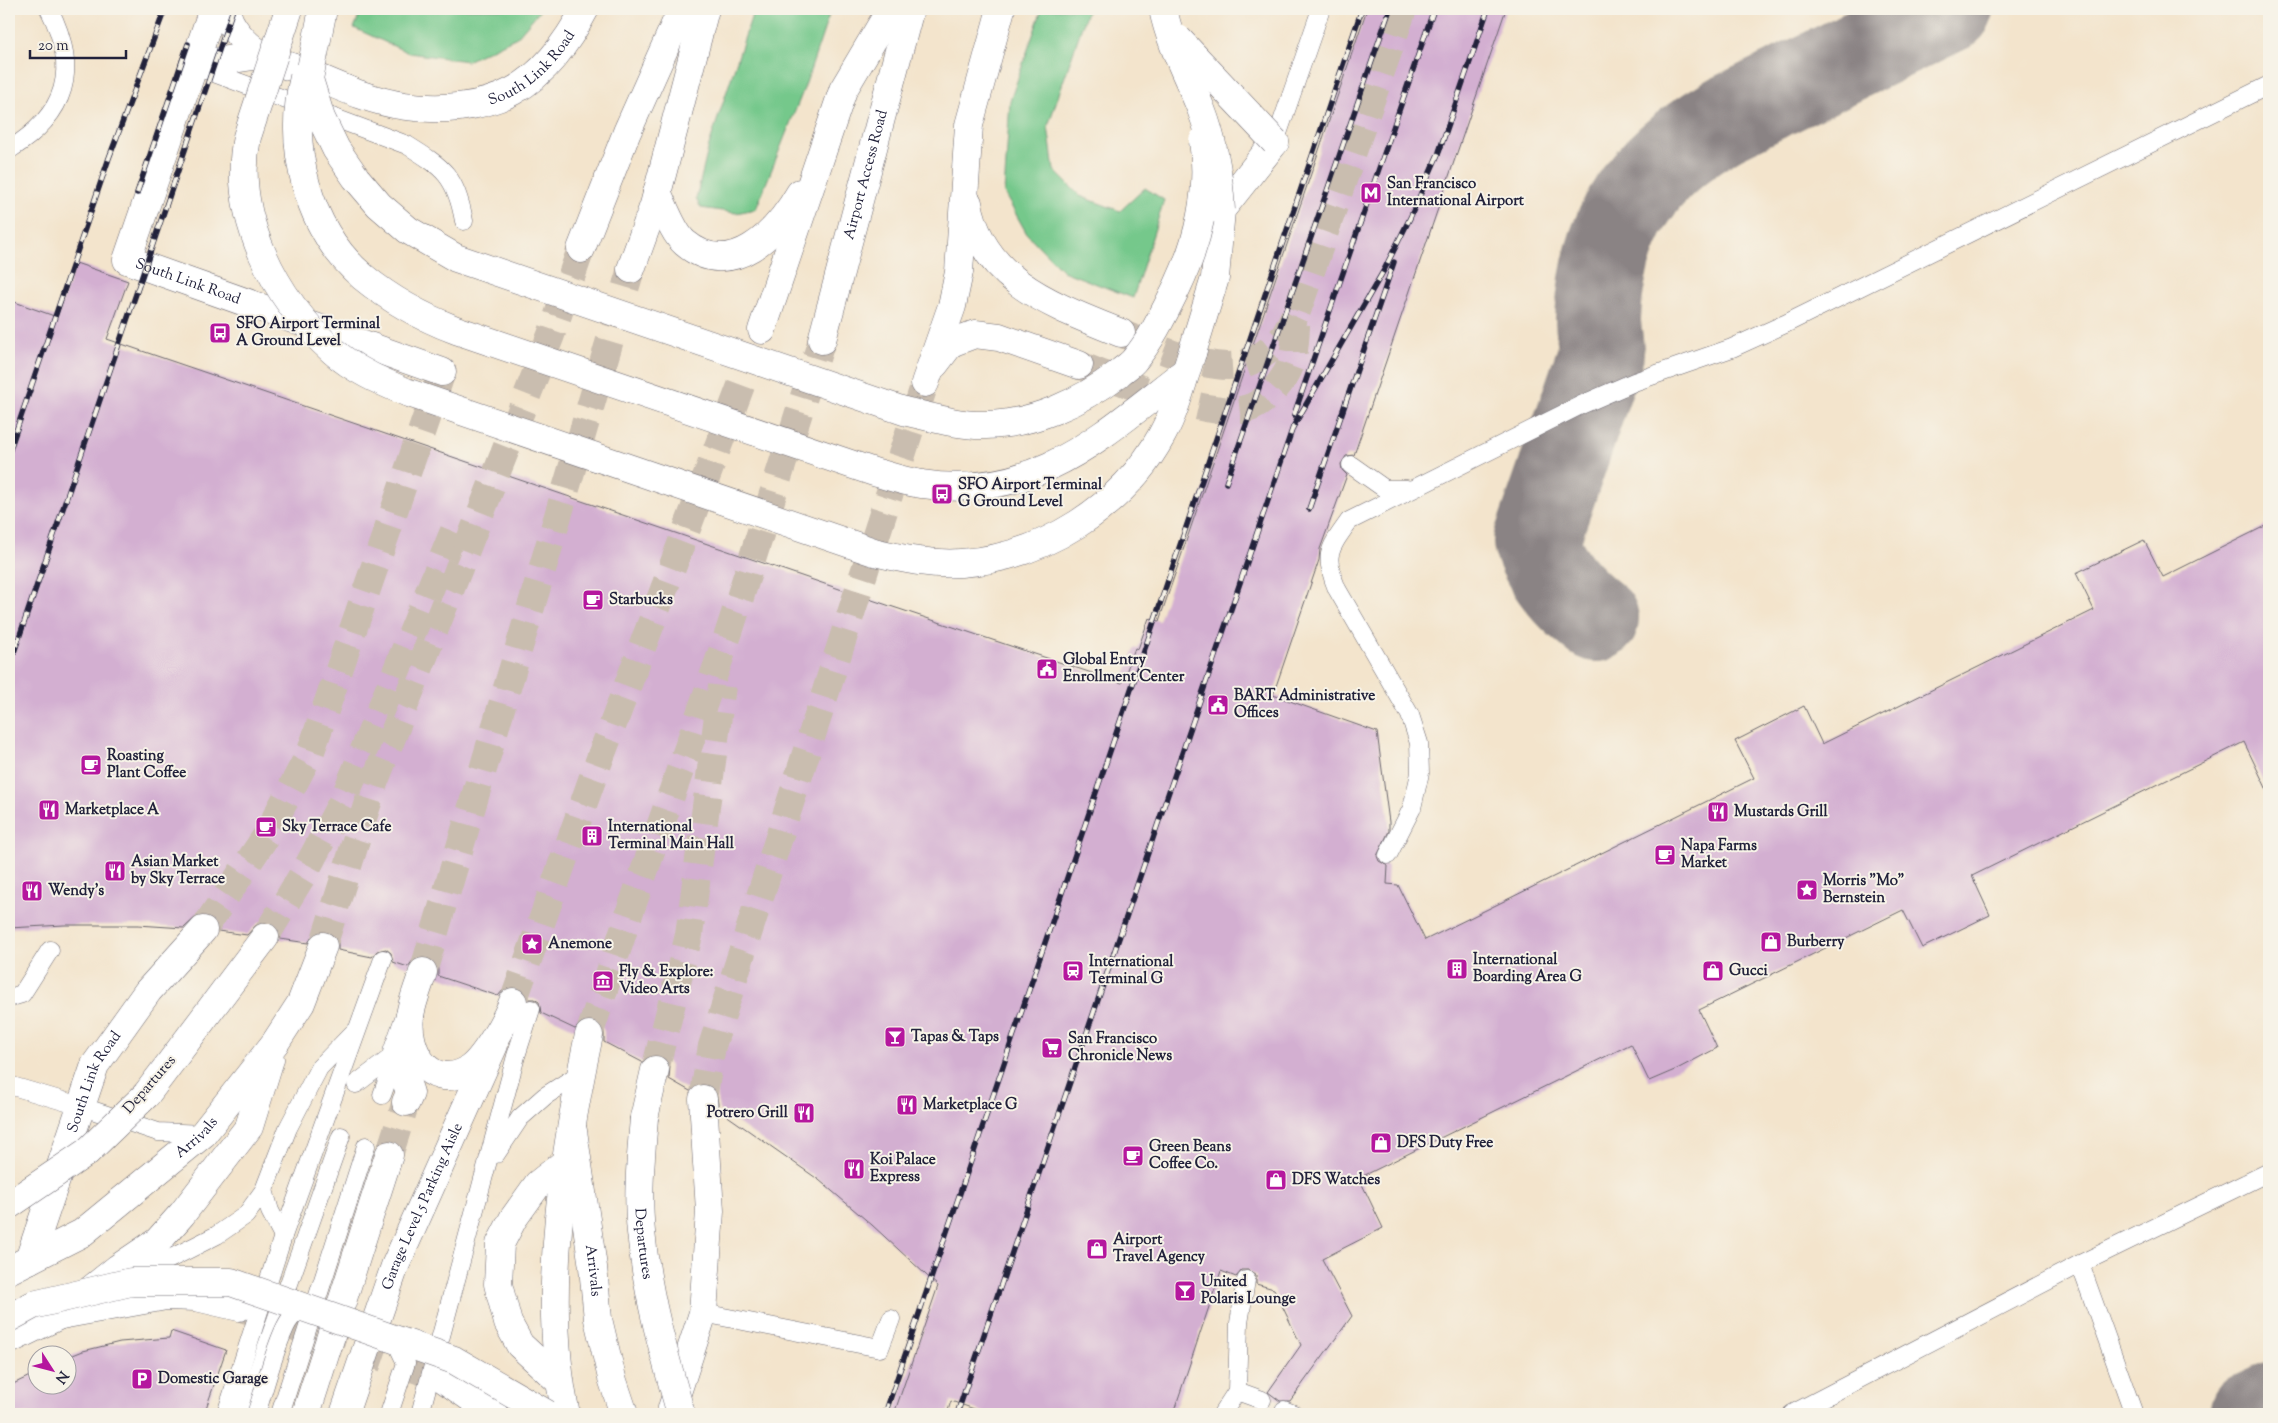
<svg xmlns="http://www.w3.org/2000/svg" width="2278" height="1423" font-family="'Sorts Mill Goudy',serif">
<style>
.green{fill:#75c88b;stroke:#4c7563}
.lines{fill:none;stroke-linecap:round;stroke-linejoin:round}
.taxiway{stroke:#8a8384;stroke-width:86}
.building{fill:#d3afd1}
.minor-tunnel{stroke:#c9bdaf;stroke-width:28;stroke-dasharray:28 14;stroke-linecap:butt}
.tertiary-tunnel{stroke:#c9bdaf;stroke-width:28;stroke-dasharray:28 14;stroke-linecap:butt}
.secondary-tunnel{stroke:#c9bdaf;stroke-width:28;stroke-dasharray:28 14;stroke-linecap:butt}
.primary-tunnel{stroke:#c9bdaf;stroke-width:28;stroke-dasharray:28 14;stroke-linecap:butt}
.service-casing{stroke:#6b666e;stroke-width:19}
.minor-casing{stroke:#6b666e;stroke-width:29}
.tertiary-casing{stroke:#6b666e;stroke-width:29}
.secondary-casing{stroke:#6b666e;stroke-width:29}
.primary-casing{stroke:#6b666e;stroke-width:29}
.service{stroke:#fff;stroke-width:18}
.minor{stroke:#fff;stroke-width:28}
.tertiary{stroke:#fff;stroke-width:28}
.secondary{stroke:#fff;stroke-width:28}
.primary{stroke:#fff;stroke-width:28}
.rail-casing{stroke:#22223b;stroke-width:5.5}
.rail{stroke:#f7f3e8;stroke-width:4;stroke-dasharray:11;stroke-linecap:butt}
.service-bridge-casing{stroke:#6b666e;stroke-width:19;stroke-linecap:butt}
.tertiary-bridge-casing{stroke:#6b666e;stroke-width:29;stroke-linecap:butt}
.secondary-bridge-casing{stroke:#6b666e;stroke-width:29;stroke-linecap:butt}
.primary-bridge-casing{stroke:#6b666e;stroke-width:29;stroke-linecap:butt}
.service-bridge{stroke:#fff;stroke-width:18}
.tertiary-bridge{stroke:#fff;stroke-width:28}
.secondary-bridge{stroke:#fff;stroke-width:28}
.primary-bridge{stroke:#fff;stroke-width:28}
.labels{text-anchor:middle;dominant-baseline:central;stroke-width:4;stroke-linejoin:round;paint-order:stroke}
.street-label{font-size:15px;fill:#22223b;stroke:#f7f3e8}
.poi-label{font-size:15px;font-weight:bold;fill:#22223b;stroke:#f7f3e8;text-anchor:start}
</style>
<rect width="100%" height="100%" fill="#f7f3e8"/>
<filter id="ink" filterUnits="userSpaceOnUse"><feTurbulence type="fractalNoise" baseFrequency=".02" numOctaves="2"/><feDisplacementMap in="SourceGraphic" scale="10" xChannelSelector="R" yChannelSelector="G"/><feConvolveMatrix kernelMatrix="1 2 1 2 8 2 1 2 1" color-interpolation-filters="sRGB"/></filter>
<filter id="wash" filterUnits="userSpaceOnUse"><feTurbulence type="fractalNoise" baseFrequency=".0096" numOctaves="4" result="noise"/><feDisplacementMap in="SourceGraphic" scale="20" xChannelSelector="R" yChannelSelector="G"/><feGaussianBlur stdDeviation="1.12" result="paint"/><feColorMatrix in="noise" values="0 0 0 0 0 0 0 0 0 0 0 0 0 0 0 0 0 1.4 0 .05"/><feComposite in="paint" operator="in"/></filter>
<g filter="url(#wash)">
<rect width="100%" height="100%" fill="#f3e4cc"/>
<g class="green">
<polygon points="362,9 541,9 517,37 467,61 409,53 354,28"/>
<polygon points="754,9 831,9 805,86 756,209 736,213 701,208 696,199 709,145"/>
<polygon points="1042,9 1088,9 1048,126 1054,170 1080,196 1120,211 1145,188 1164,200 1133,298 1063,271 1027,234 1004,193 1010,101"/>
</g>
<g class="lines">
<g class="taxiway">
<path d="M1596,619c-26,-20 -50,-45 -60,-77l65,-189c0,-12 -3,-23 -3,-34 4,-95 45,-153 125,-199l227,-111"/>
<polyline points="2252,1414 2269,1406"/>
</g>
</g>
<g id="blocks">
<g class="building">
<polygon points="1367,9 1506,9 1354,455 1346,456 1341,464 1342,470 1347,475 1320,549 1319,560 1273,695 1377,732 1389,822 1389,831 1377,856 1379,861 1388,866 1387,884 1398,885 1425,940 1754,778 1735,741 1804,706 1822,744 2094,610 2076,573 2144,540 2163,577 2269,524 2269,794 2244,742 1972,876 1990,915 1922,948 1903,910 1699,1010 1717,1048 1677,1069 1649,1081 1631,1044 1359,1178 1383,1228 1322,1259 1352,1316 1290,1401 1280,1401 1268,1392 1301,1345 1274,1289 1256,1284 1256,1276 1248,1270 1242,1270 1236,1277 1221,1271 1173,1414 989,1414 951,1401 947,1414 894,1414 938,1286 872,1225 819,1180 719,1110 716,1091 710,1085 702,1084 695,1086 690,1091 669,1079 670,1066 665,1058 659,1055 651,1055 642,1062 604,1042 604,1031 599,1023 592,1020 585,1020 575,1029 541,1013 539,1002 534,999 528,999 525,992 520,988 512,986 504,989 498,996 438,976 438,968 435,962 428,957 419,957 413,960 408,967 393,962 391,953 386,949 377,951 372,957 338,950 338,943 335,937 328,931 320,931 314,934 308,943 280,939 279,930 274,924 267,922 258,923 247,935 218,931 214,919 206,915 198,915 184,928 138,925 64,925 9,928 9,300 57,317 76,263 128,281 107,339 857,595 1122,683 1135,648 1138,649 1149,618 1159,621"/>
<polygon points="171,1331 226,1350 204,1414 9,1414 9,1386 38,1372 38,1386 68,1386 68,1357 83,1351 120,1342 169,1338"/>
</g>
</g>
</g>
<g filter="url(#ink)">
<use href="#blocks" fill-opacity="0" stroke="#6b666e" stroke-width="1"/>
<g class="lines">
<polyline class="minor-tunnel" points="389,1155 406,1102"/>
<g class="tertiary-tunnel">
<polyline points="1297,311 1403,9"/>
<polyline points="203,930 266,836 311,751 442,372"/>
</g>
<g class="secondary-tunnel">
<polyline points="423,972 631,269"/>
<polyline points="513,1002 593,777 762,330"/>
</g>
<g class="primary-tunnel">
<path d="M1125,335c32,12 80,36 114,30 16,-3 35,-17 45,-29 5,-7 8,-16 12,-24"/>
<path d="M1079,365c38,14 139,60 175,41 12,-6 23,-18 30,-29 13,-18 11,-45 13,-66"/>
<polyline points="265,937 308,866 345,796 456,526"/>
<polyline points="323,946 374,783 551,335 581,249"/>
<polyline points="589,1035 628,917 729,632 822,340"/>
<polyline points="655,1070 689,935 722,686"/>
<polyline points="703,1099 712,1046 925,383"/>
<polyline points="239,1307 444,1379"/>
</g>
<g class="service-casing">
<g id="service">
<path d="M198,67l209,78c37,23 49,31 57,76"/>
<polyline points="1275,142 1321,9"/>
<path d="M9,150c58,-36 71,-80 40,-141"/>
<polyline points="1351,465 1385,489 1407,489"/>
<path d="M1388,855l24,-47 8,-35 -1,-30 -9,-28 -73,-126c-14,-34 -8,-40 12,-68l232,-116 53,-23 98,-34 53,-24 484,-239"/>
<polyline points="9,998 22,994 50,950"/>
<polyline points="356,1084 397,1053"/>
<polyline points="9,1085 80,1106 158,1132 203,1134"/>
<polyline points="382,1095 397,1053"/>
<polyline points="496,1154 520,1118 545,1096 581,1073"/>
<polyline points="264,1190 270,1211 283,1236"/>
<polyline points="2080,1264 2134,1414"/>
<polyline points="130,1279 217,1235 246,1215 264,1190 288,1128 319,1068 353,1033"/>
<polyline points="703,1313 880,1348 891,1319"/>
<polyline points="1237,1391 1262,1400"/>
<polyline points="1284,1410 1294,1414"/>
<polyline points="226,1414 283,1236 383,959"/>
<polyline points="243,1414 341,1136"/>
<polyline points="280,1414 366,1146"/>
<polyline points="420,1414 516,1056 531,1009"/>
<polyline points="1222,1414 1237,1391 1239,1323 1246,1280"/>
<polyline points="1792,1414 2080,1264 2269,1172"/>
</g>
</g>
<g class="minor-casing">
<g id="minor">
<polyline points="406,1102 410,1093 397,1053 410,1016"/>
<polyline points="306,1414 389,1155"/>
<path id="s1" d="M344,1414l51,-148 99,-221"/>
</g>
</g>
<g class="tertiary-casing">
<g id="tertiary">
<path id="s2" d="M213,9l-86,251 315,112"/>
<path id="s3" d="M226,9c2,17 19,35 33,44 10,8 27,12 39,16 34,14 70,32 107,37 35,5 77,2 108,-15 33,-18 55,-50 72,-82"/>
<polyline points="193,65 260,55"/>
<path id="s4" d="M29,1260l66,-195 53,-74 55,-61"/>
</g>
</g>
<g class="secondary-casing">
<g id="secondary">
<path d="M657,192c7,14 16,41 28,51 46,39 92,-10 115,-50"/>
<polyline points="631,269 654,205 705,9"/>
<polyline points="762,330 843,90 891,9"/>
<polyline points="1192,353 1215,278 1221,210 1275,142"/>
<path d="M423,972c-4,14 -11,29 -13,44 -4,33 18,75 56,55 17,-9 40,-51 47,-69"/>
<path id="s5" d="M573,1131l20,136 5,52 14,59 12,36"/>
</g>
</g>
<g class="primary-casing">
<g id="primary">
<path d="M968,203c14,79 87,103 153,130"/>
<polyline points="581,249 627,132 682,9"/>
<path id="s6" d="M822,340l88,-331"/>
<polyline points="935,364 951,343 975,334 999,337 1079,365"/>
<polyline points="925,383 952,306 959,272 969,125 1001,9"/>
<polyline points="146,1095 265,937"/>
<polyline points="644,1118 655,1070"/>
<path id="s7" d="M9,1270l73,-37 121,-99 72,-91 26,-40 22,-57"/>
<polyline points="61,1315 166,1296 196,1297 239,1307"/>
<polyline points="9,1340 58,1316 118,1268 158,1241 182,1214 249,1127 270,1059"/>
<polyline points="444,1379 494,1414"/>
<polyline points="559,1381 520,1345 508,1323 498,1284 500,1244 513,1219 538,1184 567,1161"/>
<polyline points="672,1408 703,1313 710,1211 703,1099"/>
<path d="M566,1414c-26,-118 -2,-261 23,-379"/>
</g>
</g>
<use href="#service" class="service"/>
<use href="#minor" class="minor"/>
<use href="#tertiary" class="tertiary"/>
<use href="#secondary" class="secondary"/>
<use href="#primary" class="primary"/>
<g class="rail-casing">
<g id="rail">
<polyline points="137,193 188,44"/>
<polyline points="1294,415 1434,9"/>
<polyline points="9,452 109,158 165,9"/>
<polyline points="1226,483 1390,9"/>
<polyline points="1309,509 1394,262"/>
<polyline points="9,667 233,9"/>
<polyline points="885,1414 1362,9"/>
<polyline points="957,1414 1293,427 1384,270 1410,218 1439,152 1488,9"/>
</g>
</g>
<use href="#rail" class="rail"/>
<g class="service-bridge-casing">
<g id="service-bridge">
<path d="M256,1414c7,-20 23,-83 35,-96 5,-7 13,-8 21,-8"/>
<polyline points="389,1414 406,1363 396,1342 390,1338"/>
</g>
</g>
<g class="tertiary-bridge-casing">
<g id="tertiary-bridge">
<path d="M323,9l-14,70 12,39 15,31 20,29 23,27 29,25 48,28 448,153c26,6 55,15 82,14 47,-1 95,-23 132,-51 5,-5 13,-9 17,-15 17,-20 30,-48 42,-72 21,-44 34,-97 26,-146"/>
<path d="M304,77c-17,70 3,152 59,200 28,23 59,40 93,53l418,142c15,4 31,10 48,12 114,18 181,-50 264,-113"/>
</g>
</g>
<g class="secondary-bridge-casing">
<g id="secondary-bridge">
<path d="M289,9l-42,128c-16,79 29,163 86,214 21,19 47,30 73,41l468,160c29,7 58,13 87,11 81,-5 162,-56 201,-128 14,-25 21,-55 30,-82"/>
<path d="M1163,9c7,35 25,67 38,100 13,33 18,66 20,101"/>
<polyline points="1178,39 1275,142"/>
</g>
</g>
<g class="primary-bridge-casing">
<g id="primary-bridge">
<path id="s8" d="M644,1118c-3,38 -7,77 -3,114 6,63 23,122 40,182"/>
<polyline points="9,1205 87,1152 146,1095"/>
<polyline points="9,1318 33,1305 131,1282 231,1282 454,1360 547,1414"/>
</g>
</g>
<use href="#service-bridge" class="service-bridge"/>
<use href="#tertiary-bridge" class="tertiary-bridge"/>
<use href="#secondary-bridge" class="secondary-bridge"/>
<use href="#primary-bridge" class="primary-bridge"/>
</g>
</g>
<defs>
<g id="metro-square" transform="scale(1.125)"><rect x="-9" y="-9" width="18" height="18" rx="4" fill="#b5179e" stroke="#f7f3e8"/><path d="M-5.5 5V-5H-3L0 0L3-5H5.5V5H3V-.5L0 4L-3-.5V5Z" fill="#fff"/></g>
<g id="bus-square" transform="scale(1.125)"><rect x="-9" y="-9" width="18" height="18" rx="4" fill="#b5179e" stroke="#f7f3e8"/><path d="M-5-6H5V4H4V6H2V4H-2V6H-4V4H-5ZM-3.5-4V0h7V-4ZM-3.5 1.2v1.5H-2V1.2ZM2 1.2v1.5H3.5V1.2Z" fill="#fff"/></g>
<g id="cafe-square" transform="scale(1.125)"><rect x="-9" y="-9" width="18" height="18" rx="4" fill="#b5179e" stroke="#f7f3e8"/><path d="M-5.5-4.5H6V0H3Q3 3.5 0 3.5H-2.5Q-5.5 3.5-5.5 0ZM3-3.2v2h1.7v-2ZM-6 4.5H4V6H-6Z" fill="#fff"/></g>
<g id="civic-square" transform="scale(1.125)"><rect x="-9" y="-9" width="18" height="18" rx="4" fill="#b5179e" stroke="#f7f3e8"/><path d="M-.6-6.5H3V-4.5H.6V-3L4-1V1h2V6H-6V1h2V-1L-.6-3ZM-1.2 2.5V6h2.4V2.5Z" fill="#fff"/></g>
<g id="restaurant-square" transform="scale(1.125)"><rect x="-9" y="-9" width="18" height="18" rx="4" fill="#b5179e" stroke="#f7f3e8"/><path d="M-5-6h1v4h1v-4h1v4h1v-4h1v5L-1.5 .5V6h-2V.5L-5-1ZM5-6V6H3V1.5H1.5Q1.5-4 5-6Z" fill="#fff"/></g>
<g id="building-square" transform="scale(1.125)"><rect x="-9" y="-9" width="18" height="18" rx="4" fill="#b5179e" stroke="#f7f3e8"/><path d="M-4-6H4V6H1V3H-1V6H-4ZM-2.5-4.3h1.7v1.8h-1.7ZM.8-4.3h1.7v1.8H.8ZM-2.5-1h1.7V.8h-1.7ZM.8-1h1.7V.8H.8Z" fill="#fff"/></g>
<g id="sight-square" transform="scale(1.125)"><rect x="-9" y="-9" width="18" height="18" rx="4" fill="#b5179e" stroke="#f7f3e8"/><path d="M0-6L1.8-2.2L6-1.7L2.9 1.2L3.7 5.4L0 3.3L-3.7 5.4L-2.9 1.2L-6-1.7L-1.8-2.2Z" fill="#fff"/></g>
<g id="shop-square" transform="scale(1.125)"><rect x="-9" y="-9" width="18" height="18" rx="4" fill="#b5179e" stroke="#f7f3e8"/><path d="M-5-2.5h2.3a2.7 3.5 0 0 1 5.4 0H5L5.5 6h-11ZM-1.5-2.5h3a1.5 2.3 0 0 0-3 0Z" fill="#fff"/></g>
<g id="station-square" transform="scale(1.125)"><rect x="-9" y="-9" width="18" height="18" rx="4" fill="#b5179e" stroke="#f7f3e8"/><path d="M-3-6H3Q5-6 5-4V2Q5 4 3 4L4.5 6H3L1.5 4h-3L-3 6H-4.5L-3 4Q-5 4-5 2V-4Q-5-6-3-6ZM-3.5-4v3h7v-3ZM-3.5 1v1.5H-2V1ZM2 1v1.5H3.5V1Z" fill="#fff"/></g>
<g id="museum-square" transform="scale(1.125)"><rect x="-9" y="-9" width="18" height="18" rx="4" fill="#b5179e" stroke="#f7f3e8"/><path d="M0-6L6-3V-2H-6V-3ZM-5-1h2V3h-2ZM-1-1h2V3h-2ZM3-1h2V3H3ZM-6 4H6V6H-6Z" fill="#fff"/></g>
<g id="bar-square" transform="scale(1.125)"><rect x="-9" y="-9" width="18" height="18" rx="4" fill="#b5179e" stroke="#f7f3e8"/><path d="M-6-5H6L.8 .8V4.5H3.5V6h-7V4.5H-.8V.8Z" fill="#fff"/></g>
<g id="supermarket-square" transform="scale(1.125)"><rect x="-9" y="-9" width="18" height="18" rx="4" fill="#b5179e" stroke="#f7f3e8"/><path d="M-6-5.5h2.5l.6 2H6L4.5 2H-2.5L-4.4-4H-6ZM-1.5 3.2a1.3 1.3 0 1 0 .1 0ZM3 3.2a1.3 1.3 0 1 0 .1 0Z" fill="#fff"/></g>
<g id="parking-square" transform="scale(1.125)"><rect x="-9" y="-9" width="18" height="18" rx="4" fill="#b5179e" stroke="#f7f3e8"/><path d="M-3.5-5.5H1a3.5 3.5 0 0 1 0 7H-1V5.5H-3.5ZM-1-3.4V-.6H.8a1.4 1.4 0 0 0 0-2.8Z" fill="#fff"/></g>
</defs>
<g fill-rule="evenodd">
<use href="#metro-square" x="1371" y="193"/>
<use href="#bus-square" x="220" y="333"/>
<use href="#bus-square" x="942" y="494"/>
<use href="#cafe-square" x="593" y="600"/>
<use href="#civic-square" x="1047" y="669"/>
<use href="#civic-square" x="1218" y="705"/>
<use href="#cafe-square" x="91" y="765"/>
<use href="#restaurant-square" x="49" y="810"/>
<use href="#restaurant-square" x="1718" y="812"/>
<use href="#cafe-square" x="266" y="827"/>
<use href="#building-square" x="592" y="836"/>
<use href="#cafe-square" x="1665" y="855"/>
<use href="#restaurant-square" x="115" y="871"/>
<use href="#sight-square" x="1807" y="890"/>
<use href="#restaurant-square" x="32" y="891"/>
<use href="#shop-square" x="1771" y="942"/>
<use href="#sight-square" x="532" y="944"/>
<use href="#building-square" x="1457" y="969"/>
<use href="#station-square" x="1073" y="971"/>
<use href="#shop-square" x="1713" y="971"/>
<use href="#museum-square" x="603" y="981"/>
<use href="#bar-square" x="895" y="1037"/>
<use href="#supermarket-square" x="1052" y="1048"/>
<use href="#restaurant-square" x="907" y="1105"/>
<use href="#restaurant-square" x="804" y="1113"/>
<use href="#shop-square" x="1381" y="1143"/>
<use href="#cafe-square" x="1133" y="1156"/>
<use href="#restaurant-square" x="854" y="1169"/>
<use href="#shop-square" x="1276" y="1180"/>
<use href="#shop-square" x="1097" y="1249"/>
<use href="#bar-square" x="1185" y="1291"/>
<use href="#parking-square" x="142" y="1379"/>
</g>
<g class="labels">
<g class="street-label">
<text stroke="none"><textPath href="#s3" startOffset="352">South Link Road</textPath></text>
<text stroke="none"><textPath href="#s6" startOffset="171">Airport Access Road</textPath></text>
<text stroke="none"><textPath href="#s2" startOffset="330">South Link Road</textPath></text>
<text stroke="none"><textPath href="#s4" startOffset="190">South Link Road</textPath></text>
<text transform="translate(150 1085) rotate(-49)">Departures</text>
<text stroke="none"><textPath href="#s7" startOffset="231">Arrivals</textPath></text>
<text stroke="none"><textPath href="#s1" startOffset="222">Garage Level 5 Parking Aisle</textPath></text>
<text stroke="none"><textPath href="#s8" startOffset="126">Departures</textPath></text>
<text stroke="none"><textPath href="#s5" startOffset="141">Arrivals</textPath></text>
</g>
<g class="poi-label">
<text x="1387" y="184">San Francisco<tspan x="1387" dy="17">International Airport</tspan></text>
<text x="236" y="324">SFO Airport Terminal<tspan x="236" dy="17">A Ground Level</tspan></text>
<text x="958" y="485">SFO Airport Terminal<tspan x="958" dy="17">G Ground Level</tspan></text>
<text x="609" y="600">Starbucks</text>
<text x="1063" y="660">Global Entry<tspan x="1063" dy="17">Enrollment Center</tspan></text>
<text x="1234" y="696">BART Administrative<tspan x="1234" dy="17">Offices</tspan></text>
<text x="107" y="756">Roasting<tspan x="107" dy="17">Plant Coffee</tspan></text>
<text x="65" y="810">Marketplace A</text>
<text x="1734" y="812">Mustards Grill</text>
<text x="282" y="827">Sky Terrace Cafe</text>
<text x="608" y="827">International<tspan x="608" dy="17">Terminal Main Hall</tspan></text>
<text x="1681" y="846">Napa Farms<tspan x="1681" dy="17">Market</tspan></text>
<text x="131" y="862">Asian Market<tspan x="131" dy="17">by Sky Terrace</tspan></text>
<text x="1823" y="881">Morris "Mo"<tspan x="1823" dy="17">Bernstein</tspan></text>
<text x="48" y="891">Wendy's</text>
<text x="1787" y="942">Burberry</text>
<text x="548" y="944">Anemone</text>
<text x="1473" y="960">International<tspan x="1473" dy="17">Boarding Area G</tspan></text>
<text x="1089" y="962">International<tspan x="1089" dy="17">Terminal G</tspan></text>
<text x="1729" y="971">Gucci</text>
<text x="619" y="972">Fly &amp; Explore:<tspan x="619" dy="17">Video Arts</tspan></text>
<text x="911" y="1037">Tapas &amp; Taps</text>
<text x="1068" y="1039">San Francisco<tspan x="1068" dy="17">Chronicle News</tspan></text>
<text x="923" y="1105">Marketplace G</text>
<text x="788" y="1113" text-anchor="end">Potrero Grill</text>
<text x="1397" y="1143">DFS Duty Free</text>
<text x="1149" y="1147">Green Beans<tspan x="1149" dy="17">Coffee Co.</tspan></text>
<text x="870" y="1160">Koi Palace<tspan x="870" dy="17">Express</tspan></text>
<text x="1292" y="1180">DFS Watches</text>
<text x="1113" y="1240">Airport<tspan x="1113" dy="17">Travel Agency</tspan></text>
<text x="1201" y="1282">United<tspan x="1201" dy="17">Polaris Lounge</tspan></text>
<text x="158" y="1379">Domestic Garage</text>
</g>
</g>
<rect width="2278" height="1423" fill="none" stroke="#f7f3e8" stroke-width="30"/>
<g transform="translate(52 1370) rotate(126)"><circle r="24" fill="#f7f3e8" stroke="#a29fa3"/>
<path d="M0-4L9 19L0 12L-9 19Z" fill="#b5179e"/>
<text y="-8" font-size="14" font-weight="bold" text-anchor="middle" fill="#22223b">N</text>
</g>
<path d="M30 50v8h96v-8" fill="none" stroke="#22223b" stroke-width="2.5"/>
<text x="38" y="50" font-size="15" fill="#22223b" stroke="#f7f3e8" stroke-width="4" paint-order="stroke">20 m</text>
</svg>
